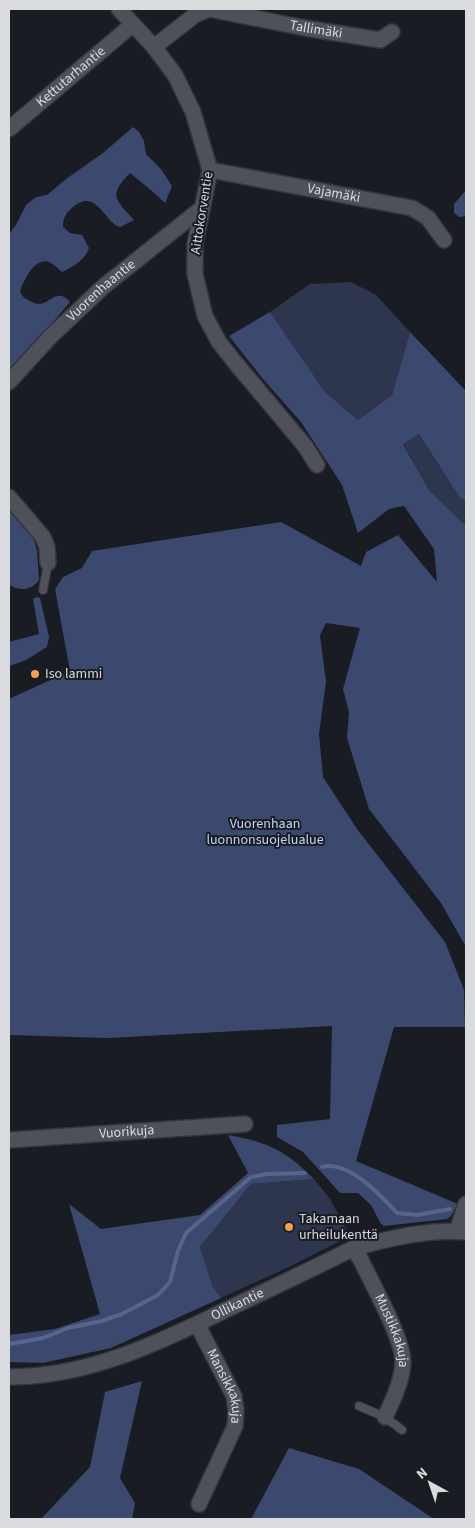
<svg xmlns="http://www.w3.org/2000/svg" width="475" height="1528" font-family="'Source Sans 3',sans-serif">
<style>
.green{fill:#2d364e}
.forest{fill:#3c496e}
.lines{fill:none;stroke-linecap:round;stroke-linejoin:round}
.stream{stroke:#57658c;stroke-width:4}
.service-casing{stroke:#34353a;stroke-width:10}
.minor-casing{stroke:#34353a;stroke-width:18}
.tertiary-casing{stroke:#34353a;stroke-width:18}
.service{stroke:#4e5159;stroke-width:8}
.minor{stroke:#4e5159;stroke-width:15}
.tertiary{stroke:#4e5159;stroke-width:15}
.poi-dot{fill:#fa9f4f;stroke:#191c22;stroke-width:2}
.labels{text-anchor:middle;dominant-baseline:central;stroke-width:4;stroke-linejoin:round;paint-order:stroke}
.street-label{font-size:14px;fill:#d9dbdf;stroke:#191c22}
.poi-label{font-size:14px;fill:#d9dbdf;stroke:#191c22;text-anchor:start}
.park-label{font-size:14px;fill:#c4d3fa;stroke:#191c22}
</style>
<rect width="100%" height="100%" fill="#191c22"/>
<g class="green">
<polygon points="351,282 376,295 410,332 392,395 358,420 325,392 270,312 310,284"/>
<polygon points="419,434 460,498 466,501 466,526 429,490 403,443"/>
<polygon points="314,1179 330,1199 350,1236 291,1266 221,1298 213,1287 200,1247 251,1184"/>
</g>
<g class="forest">
<path d="M133,127l6,5 5,9 2,13 15,15 11,17 -7,17 -13,-12 -22,-18c-22,23 -15,26 4,47l-14,7 -3,-1c-15,-10 -22,-37 -44,-19 -7,6 -10,10 -10,20l7,6 12,2 7,13c-5,13 -15,18 -27,24 -4,-3 -8,-8 -13,-10 -15,-5 -26,20 -29,30 3,6 6,7 12,10 16,9 23,-18 38,0l-61,72v-140l7,-9 10,-20 10,-8 11,-2 19,-16 37,-26z"/>
<polygon points="466,190 466,216 459,217 454,213 454,204"/>
<polygon points="270,312 325,392 358,420 392,395 410,332 466,391 466,501 460,498 419,434 403,444 429,490 466,526 466,947 441,903 369,809 347,738 349,712 343,689 360,628 326,623 320,635 326,682 319,734 323,777 357,829 445,942 464,990 465,1027 394,1027 356,1161 458,1204 451,1216 447,1219 384,1226 381,1224 371,1205 358,1193 340,1193 303,1152 277,1137 277,1125 330,1119 332,1026 108,1038 9,1035 9,699 70,671 55,589 63,577 82,568 92,551 281,522 361,566 366,552 398,535 437,582 434,549 404,506 389,509 358,533 342,485 301,422 263,379 229,336"/>
<path d="M9,507l24,29 4,15 2,29c-8,11 -19,11 -30,5z"/>
<polygon points="37,597 40,598 49,637 47,647 26,660 9,666 9,642 39,634 33,599"/>
<path d="M228,1135c40,7 57,15 86,44l-63,5 -51,63 13,40 8,11 -110,50 -68,15 -34,-1v-27l46,-6 45,-15 -31,-110 32,25 99,-14 48,-42z"/>
<polygon points="142,1381 120,1478 135,1503 132,1519 41,1519 90,1467 105,1392"/>
<polygon points="289,1448 359,1469 434,1519 251,1519"/>
</g>
<g class="lines">
<g class="stream">
<path d="M322,1167c26,-8 60,30 75,46l20,2 33,-6"/>
<polyline points="9,1344 43,1338 68,1328 102,1321 122,1314 158,1295 170,1282 178,1251 186,1233 251,1177 267,1174 305,1173"/>
</g>
<g class="service-casing">
<g id="service">
<polyline points="43,590 48,563"/>
<polyline points="359,1406 385,1417 402,1430"/>
</g>
</g>
<g class="minor-casing">
<g id="minor">
<polyline points="119,9 154,47 175,75 193,112 210,170 195,244 195,274 205,316 219,342 233,360 305,446 317,465"/>
<path id="s1" d="M209,9l96,19 75,12 12,-8"/>
<polyline points="154,47 195,15 209,9"/>
<path id="s2" d="M9,129l123,-104"/>
<path id="s3" d="M210,170l202,38 16,10 16,22"/>
<path id="s4" d="M9,382l41,-45 53,-50 99,-79"/>
<polyline points="9,497 43,537 47,547 48,563"/>
<path id="s5" d="M9,1140l236,-16"/>
<polyline points="457,1231 466,1204"/>
<path id="s6" d="M352,1249l8,9c11,24 43,80 43,104 -1,20 -10,38 -18,55"/>
<path id="s7" d="M197,1324l37,72 2,14 -1,16 -36,78"/>
</g>
</g>
<g class="tertiary-casing">
<g id="tertiary">
<path id="s8" d="M9,1377c80,0 152,-35 223,-70 40,-19 80,-38 120,-58 32,-10 81,-21 114,-17"/>
</g>
</g>
<use href="#service" class="service"/>
<use href="#minor" class="minor"/>
<use href="#tertiary" class="tertiary"/>
</g>
<g class="poi-dot">
<circle cx="35" cy="674" r="5"/>
<circle cx="289" cy="1227" r="5"/>
</g>
<g class="labels">
<g class="street-label">
<text stroke="none"><textPath href="#s1" startOffset="109">Tallimäki</textPath></text>
<text stroke="none"><textPath href="#s2" startOffset="81">Kettutarhantie</textPath></text>
<text stroke="none"><textPath href="#s3" startOffset="126">Vajamäki</textPath></text>
<text transform="translate(202 213) rotate(-81)">Aittokorventie</text>
<text stroke="none"><textPath href="#s4" startOffset="130">Vuorenhaantie</textPath></text>
<text stroke="none"><textPath href="#s5" startOffset="118">Vuorikuja</textPath></text>
<text stroke="none"><textPath href="#s8" startOffset="242">Ollikantie</textPath></text>
<text stroke="none"><textPath href="#s6" startOffset="92">Mustikkakuja</textPath></text>
<text stroke="none"><textPath href="#s7" startOffset="69">Mansikkakuja</textPath></text>
</g>
<g class="poi-label">
<text x="45" y="674">Iso lammi</text>
<text x="299" y="1219">Takamaan<tspan x="299" dy="16">urheilukenttä</tspan></text>
</g>
<g class="park-label">
<text x="265" y="824">Vuorenhaan<tspan x="265" dy="16">luonnonsuojelualue</tspan></text>
</g>
</g>
<rect width="475" height="1528" fill="none" stroke="#d9dbdf" stroke-width="20"/>
<g transform="translate(430 1483) rotate(320)" stroke="#191c22" stroke-width="4" paint-order="stroke">
<path d="M0-4L9 19L0 12L-9 19Z" fill="#d9dbdf"/>
<text y="-8" font-size="14" font-weight="bold" text-anchor="middle" fill="#d9dbdf">N</text>
</g>
</svg>
